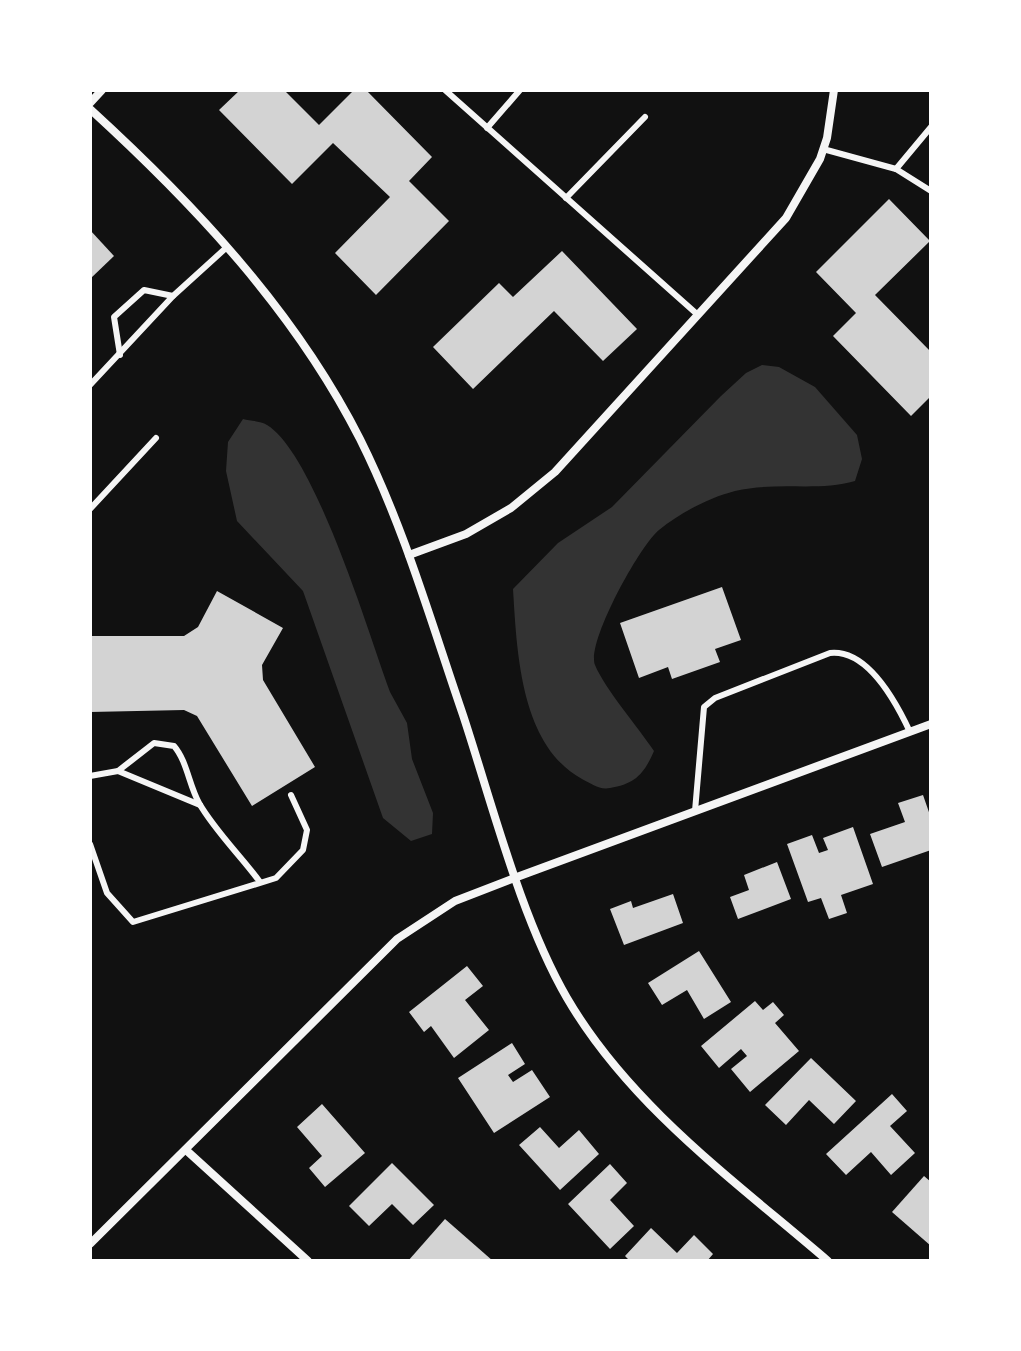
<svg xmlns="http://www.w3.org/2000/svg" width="1021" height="1351" font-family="'IBM Plex Sans',sans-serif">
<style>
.water{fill:#333}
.building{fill:#d3d3d3}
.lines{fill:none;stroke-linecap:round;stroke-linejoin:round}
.service{stroke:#f5f5f5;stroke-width:6}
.minor{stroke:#f5f5f5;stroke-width:8}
</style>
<rect width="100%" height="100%" fill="#111"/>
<g class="water">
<path d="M762,365l17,2 36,20 42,48 5,24 -7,22c-36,11 -78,0 -120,10 -27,7 -55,22 -76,39 -19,15 -73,113 -64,135 10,24 43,62 59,86 -10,23 -19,33 -44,37 -11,2 -18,-4 -28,-9 -62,-34 -65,-128 -69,-190l45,-46 54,-36 109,-111 25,-23z"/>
<path d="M243,419c7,2 18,2 24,6 48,29 102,210 123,267l17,31 5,36 21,54 -1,21 -21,7 -28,-23 -80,-227 -66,-70 -11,-50 2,-29z"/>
</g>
<g class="building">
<polygon points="240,90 284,90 319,125 354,90 366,90 432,157 409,181 449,221 376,295 335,253 390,197 333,143 292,184 219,110"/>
<polygon points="889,199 930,241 875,295 931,352 931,396 911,416 833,336 856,313 816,272"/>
<polygon points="90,230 114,256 90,279"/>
<polygon points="562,251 637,329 603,361 554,311 473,389 433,347 499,283 513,297"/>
<polygon points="722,587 741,640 715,649 720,662 672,679 668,667 639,678 620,623"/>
<polygon points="217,591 283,628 262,665 263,680 315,767 252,806 197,716 184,710 90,712 90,636 184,636 198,627"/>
<polygon points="923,795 931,818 931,850 882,867 870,834 905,822 898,803"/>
<polygon points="853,827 873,884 841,895 847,913 829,919 821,898 808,902 787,844 812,835 819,853 828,850 823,838"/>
<polygon points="777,862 791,899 738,919 730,897 749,890 744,875"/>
<polygon points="673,894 683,923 624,945 610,909 631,901 633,908"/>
<polygon points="699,951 731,1002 704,1019 687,990 662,1005 648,983"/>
<polygon points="467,966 483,986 465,1000 489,1030 454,1058 431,1026 424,1032 409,1012"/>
<polygon points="755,1001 763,1010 773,1002 784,1015 775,1023 799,1051 750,1092 731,1069 747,1056 741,1049 719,1068 701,1046"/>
<polygon points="512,1043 525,1064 508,1075 513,1082 532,1070 550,1097 494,1133 458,1078"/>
<polygon points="811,1058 856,1101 834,1124 809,1100 786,1125 765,1105"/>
<polygon points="892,1094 907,1111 890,1126 915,1153 891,1175 871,1152 846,1175 826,1154"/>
<polygon points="322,1104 365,1153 325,1187 309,1168 322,1156 297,1127"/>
<polygon points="540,1127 559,1148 579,1130 599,1154 560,1190 519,1145"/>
<polygon points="392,1163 434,1205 413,1225 392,1204 369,1226 349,1206"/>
<polygon points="610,1164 627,1183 610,1200 634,1226 610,1249 568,1204"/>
<polygon points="924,1176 931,1182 931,1246 892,1212"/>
<polygon points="445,1219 493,1261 408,1261"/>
<polygon points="651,1228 677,1253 694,1235 713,1254 707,1261 630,1261 625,1256"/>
</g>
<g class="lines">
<g class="service">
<polyline points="445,90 698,315"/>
<polyline points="931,127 896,169 931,191"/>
<polyline points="487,128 520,90"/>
<polyline points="823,149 896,169"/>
<polyline points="566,198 645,117"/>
<polyline points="120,355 114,317 144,290 173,296"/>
<polyline points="90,385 173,296 227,247"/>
<polyline points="90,509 156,438"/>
<polyline points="118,771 200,805"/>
<path d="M90,776l28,-5 36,-28 20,3c13,15 15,39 25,57 16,28 42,53 61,79"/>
<path d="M695,811l9,-104 11,-9 115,-45c38,-4 66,49 80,79"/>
<polyline points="90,844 107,893 133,922 276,878 303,850 307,830 291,795"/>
</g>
<g class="minor">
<polyline points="90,103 102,90"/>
<path d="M90,109c105,96 205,202 270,330 44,88 71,183 103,276 29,88 58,204 104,283 63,108 168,183 261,263"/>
<polyline points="409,555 466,534 511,508 555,472 786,218 820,159 827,138 834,90"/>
<polyline points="186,1150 308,1261"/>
<polyline points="90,1244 397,939 455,901 517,877 931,724"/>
</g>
</g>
<rect width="1021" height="1351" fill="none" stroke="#ffffff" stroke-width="184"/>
</svg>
